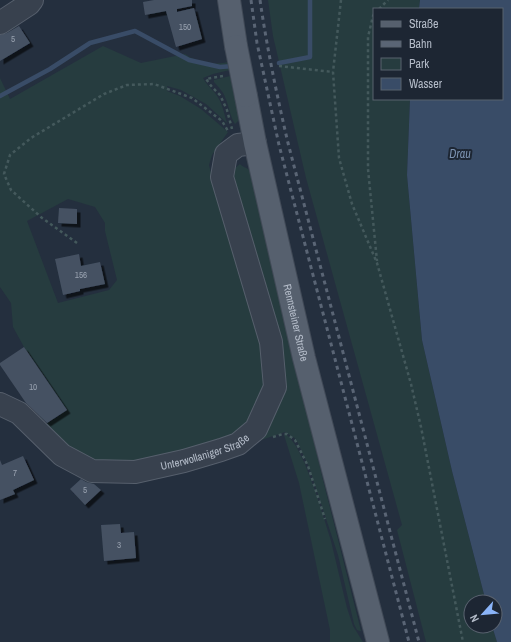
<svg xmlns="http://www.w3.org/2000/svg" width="511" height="642" font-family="'Archivo Narrow',sans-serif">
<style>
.green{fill:#263c3f;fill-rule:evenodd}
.water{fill:#394c67}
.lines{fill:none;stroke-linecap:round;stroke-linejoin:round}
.stream{stroke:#394c67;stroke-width:4.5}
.building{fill:#455162;filter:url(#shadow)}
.minor-casing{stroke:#565f6c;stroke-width:24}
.major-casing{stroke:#414a57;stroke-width:24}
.path{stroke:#44595c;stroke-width:2.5;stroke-dasharray:3 3;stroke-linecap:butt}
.minor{stroke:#38414e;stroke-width:22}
.major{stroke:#56606e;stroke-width:22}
.rail{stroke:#5a6575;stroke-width:3;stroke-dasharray:4 4;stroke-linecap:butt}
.major-bridge-casing{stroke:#414a57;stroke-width:24;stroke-linecap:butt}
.major-bridge{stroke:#56606e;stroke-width:22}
.labels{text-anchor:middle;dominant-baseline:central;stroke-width:4;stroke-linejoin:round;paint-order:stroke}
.number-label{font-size:9px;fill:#98a1af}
.street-label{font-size:11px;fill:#b4bcc9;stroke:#1d2633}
.water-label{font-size:12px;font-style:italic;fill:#7c92b1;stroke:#1d2633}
</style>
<defs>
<filter id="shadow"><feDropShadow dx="3.5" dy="3.5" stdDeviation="0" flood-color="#0009"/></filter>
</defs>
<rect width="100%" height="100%" fill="#242f3e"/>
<g class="green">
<polygon points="268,0 420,0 419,9 374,9 374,99 410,99 407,175 422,340 452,471 486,602 471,602 471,626 492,626 497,642 426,642 397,530 402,525 306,178 273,36"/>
<path d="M103,46l38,17 44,-9c3,2 6,4 9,5 9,4 24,6 33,3l3,8 -17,4 -10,4c3,6 8,10 12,15 7,8 9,20 12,30l-21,-19 -25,-14 -14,-4v5l13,5 21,13 27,23 -16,23 -3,10 7,27 20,55 32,125 -13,49 -36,22 -106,23 -41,-12 -30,-27 25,-17 -43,-63 -11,-20 -2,-24 -11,-16v-209l10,21zM68,199l27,8 10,16v8l12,49 -8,10 -51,13 -31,-82z"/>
<path d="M230,76l11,38 -3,7 -3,3c-5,-7 -6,-18 -10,-27 -2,-6 -7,-10 -11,-15v-2z"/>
<path d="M240,164c2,3 7,3 10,7l73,309 38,151h-1l-3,-1 -3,-6 -16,-69 -29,-88 -13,-28 -11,-7 -27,9 19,-34 -46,-231 4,-8z"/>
<polygon points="284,435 287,435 290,438 296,446 305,464 317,496 331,541 347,608 353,626 363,642 330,642 330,630 299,483"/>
</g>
<polygon class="water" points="420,0 511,0 511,642 497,642 492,626 495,626 495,602 486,602 452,471 422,340 407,175 410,99 502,99 502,9 419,9"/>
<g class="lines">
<g class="stream">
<polyline points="279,63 310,57 310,0"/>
<polyline points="0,96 50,69 90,43 135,31 189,60 220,67 234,66"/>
</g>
</g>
<g class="building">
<polygon points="154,0 192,0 192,6 177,9 177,12 194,8 202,39 176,47 166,11 145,15 143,2"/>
<polygon points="19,26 30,43 0,61 0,35 7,33"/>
<polygon points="59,208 77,209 77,224 58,223"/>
<polygon points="79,254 81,266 100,262 105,284 80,289 80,291 63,295 55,259"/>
<polygon points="24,347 67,410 47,423 26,403 0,365 0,363"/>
<polygon points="23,456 34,480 13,490 15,494 0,500 0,460 2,465"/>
<polygon points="81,479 86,482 94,484 101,490 85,505 70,489"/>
<polygon points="120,524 121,533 134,532 136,558 104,561 101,525"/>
</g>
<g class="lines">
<g class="minor-casing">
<g id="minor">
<polyline points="0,23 29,4 32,0"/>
<path id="s1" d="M0,404l19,9 43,42 30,16 43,1 49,-11 37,-11 17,-6 18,-15 19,-42 -4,-45 -49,-165 4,-23 12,-9 17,-2"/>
</g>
</g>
<g class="major-casing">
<g id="major">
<polyline points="229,0 236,46"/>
<path id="s2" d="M246,96l9,47 49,215 74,284"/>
</g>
</g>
<g class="path">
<polyline points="341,0 333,72 339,158 352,204 377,263 411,384 421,427 463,642"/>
<polyline points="379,9 388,0"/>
<polyline points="374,14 373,16 368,37 368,169 377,261"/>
<polyline points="279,66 333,72"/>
<polyline points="223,76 206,79 212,87 220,95 227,110 232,129"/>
<polyline points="77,243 42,218 11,190 4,174 10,155 31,138 104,94 127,85 154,84 192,98 222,121 228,131"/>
<polyline points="273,437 283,434 287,434 295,440 308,466 325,519"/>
</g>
<use href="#minor" class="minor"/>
<use href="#major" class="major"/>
<g class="rail">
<polyline points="251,0 257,43 279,145 409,642"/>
<path d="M260,0c7,48 17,96 28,143l131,499"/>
</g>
<g class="major-bridge-casing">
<polyline id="major-bridge" points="236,46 246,96"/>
</g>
<use href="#major-bridge" class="major-bridge"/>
</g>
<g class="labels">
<g class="number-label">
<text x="185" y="27">150</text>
<text x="13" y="39">5</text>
<text x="81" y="275">156</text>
<text x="33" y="387">10</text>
<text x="15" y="473">7</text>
<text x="85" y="490">5</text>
<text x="119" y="545">3</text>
</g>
<g class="street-label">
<text stroke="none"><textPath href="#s2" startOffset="232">Rennsteiner Straße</textPath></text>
<text stroke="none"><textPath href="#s1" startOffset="231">Unterwollaniger Straße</textPath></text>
</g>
<g class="water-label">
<text x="460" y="154">Drau</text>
</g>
</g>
<rect x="373" y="8" width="130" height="92" fill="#1d2633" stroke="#59626f"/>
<rect x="381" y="21" width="20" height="6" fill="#56606e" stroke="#59626f"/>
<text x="409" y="28" font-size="12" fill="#b4bcc9">Straße</text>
<rect x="381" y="41" width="20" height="6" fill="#5a6575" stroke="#59626f"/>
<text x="409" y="48" font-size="12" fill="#b4bcc9">Bahn</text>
<rect x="381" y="58" width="20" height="12" fill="#263c3f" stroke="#59626f"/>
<text x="409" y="68" font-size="12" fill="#b4bcc9">Park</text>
<rect x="381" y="78" width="20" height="12" fill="#394c67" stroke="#59626f"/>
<text x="409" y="88" font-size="12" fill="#b4bcc9">Wasser</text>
<g transform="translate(483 614) rotate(243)"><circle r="19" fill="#1d2633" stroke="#59626f"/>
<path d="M0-3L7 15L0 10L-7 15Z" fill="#8ab4f8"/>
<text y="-6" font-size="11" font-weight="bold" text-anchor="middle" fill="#b4bcc9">N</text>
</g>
</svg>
